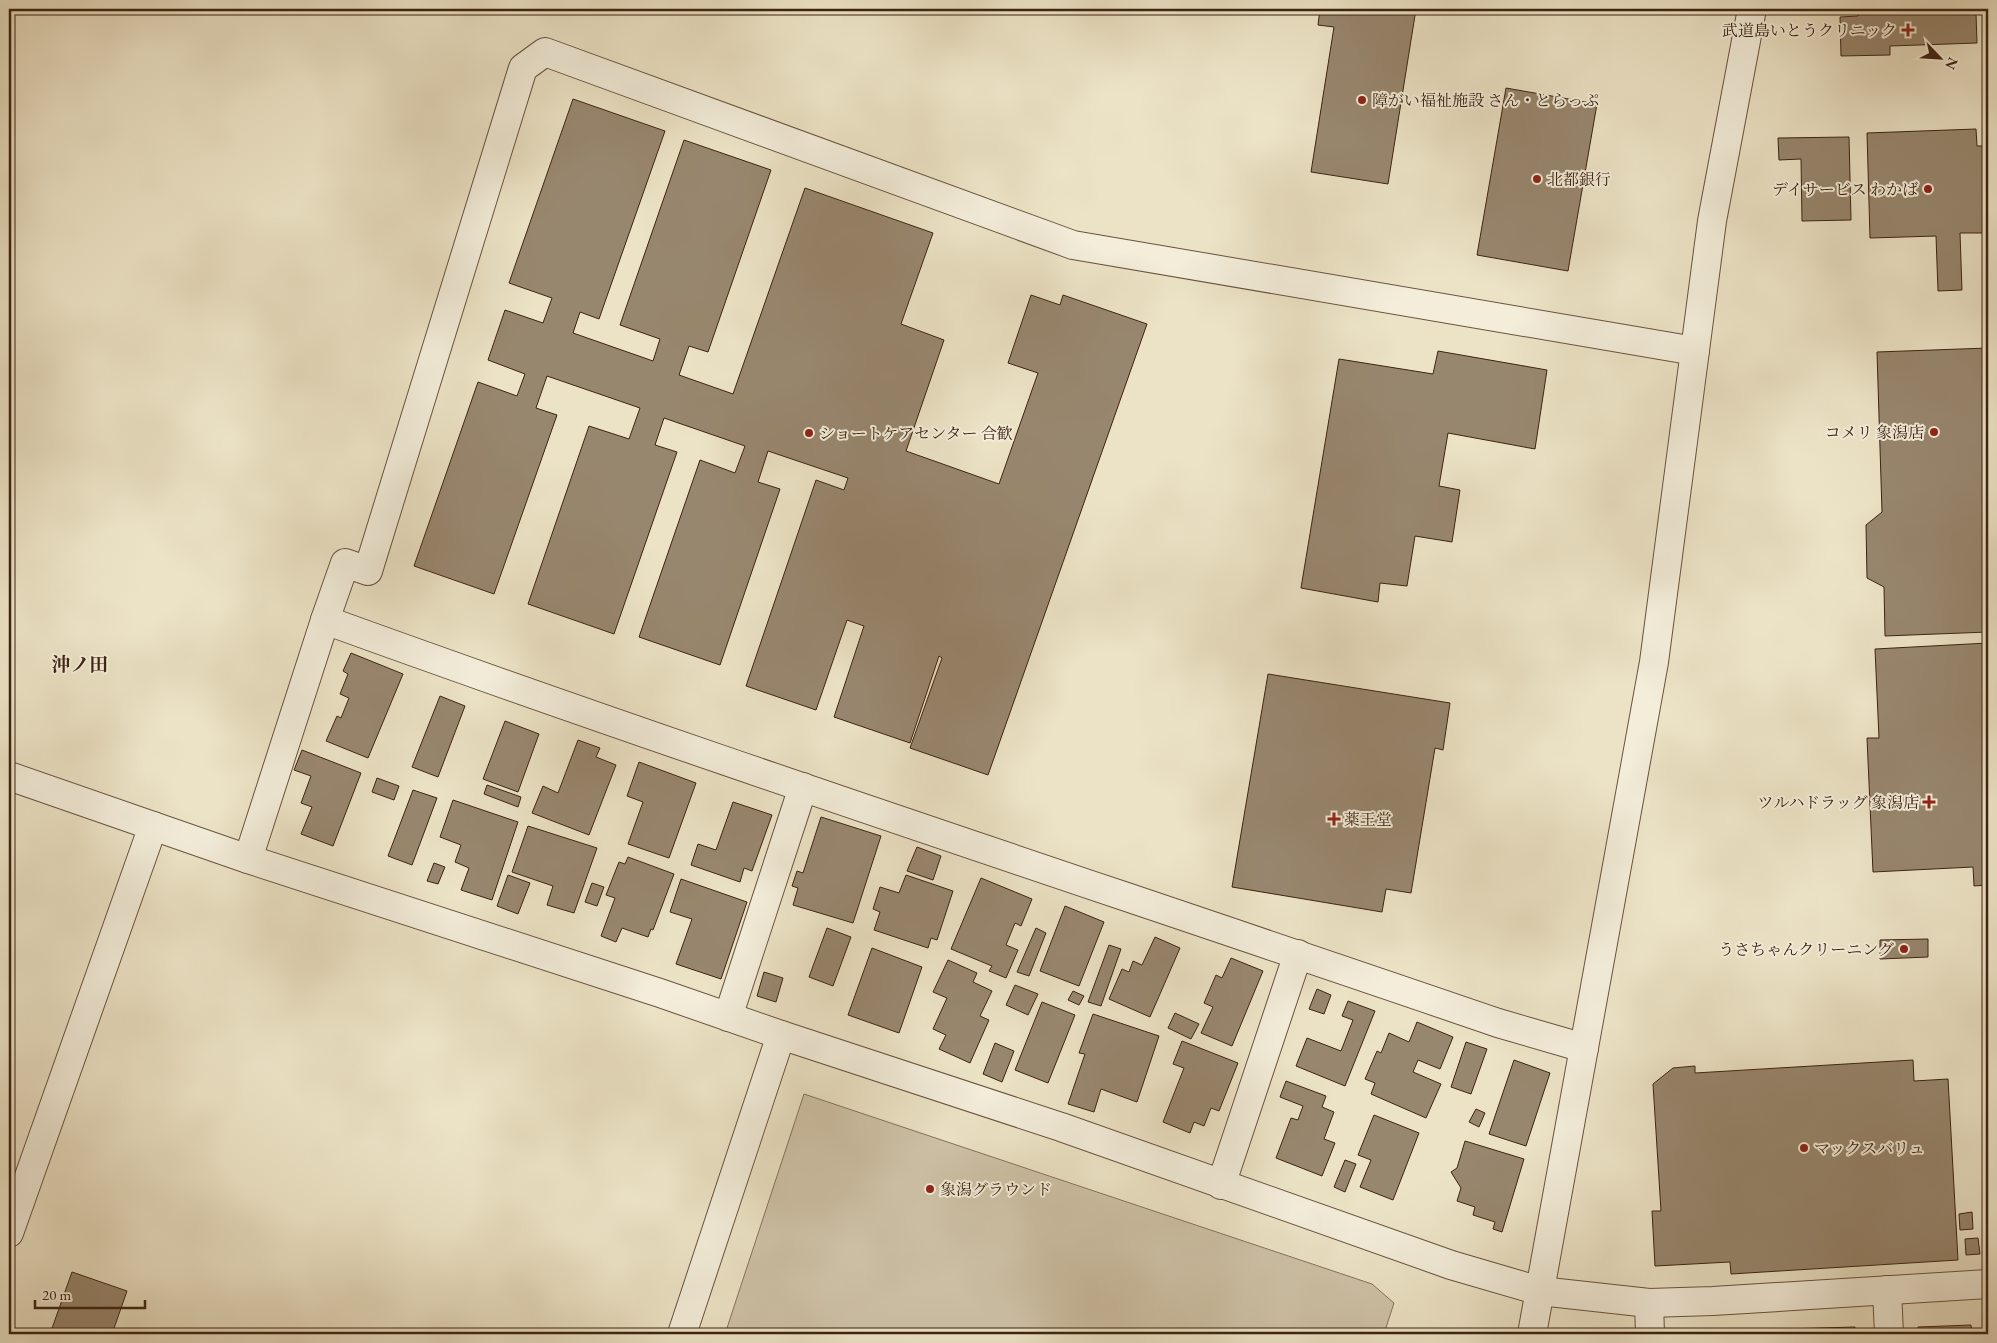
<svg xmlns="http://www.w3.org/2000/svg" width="1997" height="1343" font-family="'EB Garamond','Noto Serif JP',serif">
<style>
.green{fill:#cec2a7;stroke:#86725c}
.building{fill:#98876f;stroke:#3d2311}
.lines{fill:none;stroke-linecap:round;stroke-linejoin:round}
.minor-casing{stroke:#69533e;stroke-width:30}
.tertiary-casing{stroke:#69533e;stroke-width:30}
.minor{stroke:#f3edda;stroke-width:28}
.tertiary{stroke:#f3edda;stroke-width:28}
.poi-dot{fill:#8f2418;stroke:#f3edda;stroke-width:2}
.labels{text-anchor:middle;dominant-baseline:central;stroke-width:4;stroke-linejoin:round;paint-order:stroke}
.poi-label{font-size:16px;fill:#3d2311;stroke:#f3edda;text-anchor:start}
.quarter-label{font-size:19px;font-weight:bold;fill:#3d2311;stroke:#f3edda}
</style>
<rect width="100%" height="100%" fill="#ece3c6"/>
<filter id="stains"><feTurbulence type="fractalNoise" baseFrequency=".004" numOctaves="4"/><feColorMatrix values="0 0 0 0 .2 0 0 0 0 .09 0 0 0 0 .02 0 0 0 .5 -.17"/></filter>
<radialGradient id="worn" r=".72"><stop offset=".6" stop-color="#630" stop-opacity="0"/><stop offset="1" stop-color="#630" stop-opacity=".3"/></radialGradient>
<polygon class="green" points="804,1094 1372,1284 1394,1303 1384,1334 725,1334"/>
<g class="building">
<polygon points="1320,9 1416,9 1388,184 1311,172 1334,27 1318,25"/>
<polygon points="1858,9 1969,9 1969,14 1976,13 1977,43 1890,46 1890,55 1841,56 1840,17 1858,16"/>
<polygon points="1506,88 1597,104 1568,271 1477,255"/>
<polygon points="573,99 665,131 599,319 580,312 573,333 653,361 660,339 620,325 684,140 771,170 708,352 689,346 679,375 733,394 805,188 933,233 901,324 944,340 906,451 999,484 1038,373 1008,363 1031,295 1060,305 1063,295 1147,324 988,775 910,748 942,658 939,656 910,743 834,717 864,626 847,620 816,710 746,686 816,480 844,490 848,478 768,451 758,482 780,489 720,665 639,637 700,460 735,473 745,446 664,418 655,445 677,452 614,634 528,604 589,426 629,439 640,408 547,376 536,408 557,415 494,594 414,566 478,382 517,396 525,374 488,360 505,310 543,323 552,298 509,283"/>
<polygon points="1976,129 1977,146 1988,146 1988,233 1960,233 1962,290 1938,291 1936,236 1870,238 1867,133"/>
<polygon points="1849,137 1851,220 1802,221 1801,159 1779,160 1778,138"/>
<polygon points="1988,348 1988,632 1885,636 1884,587 1867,578 1866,525 1882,512 1877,352"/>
<polygon points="1438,351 1547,370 1535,449 1448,433 1439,486 1460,490 1452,542 1415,536 1407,586 1380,583 1378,602 1301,588 1339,359 1433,374"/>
<polygon points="1988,643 1988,885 1974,886 1973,867 1873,872 1867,738 1879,738 1875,649"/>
<polygon points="351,653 403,674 368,758 326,741 337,716 341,718 349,698 340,694 348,674 343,671"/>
<polygon points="1268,674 1450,703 1443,750 1435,748 1411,893 1386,889 1382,912 1232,887"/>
<polygon points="440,696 465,706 438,777 412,767"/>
<polygon points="505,721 539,734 518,792 483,779"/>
<polygon points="578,740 600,748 596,757 616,765 589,835 532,813 543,786 558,793"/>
<polygon points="302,750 361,773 333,846 301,834 312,807 301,803 311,776 294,770"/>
<polygon points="639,762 696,783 669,858 628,844 643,802 627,796"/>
<polygon points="377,778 399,786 394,800 372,792"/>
<polygon points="487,785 521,797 518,807 484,794"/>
<polygon points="413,790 437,798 412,865 388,856"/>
<polygon points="453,800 518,822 492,900 461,890 469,868 455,862 461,845 440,837"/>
<polygon points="733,802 772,815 752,871 744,868 740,882 691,865 698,844 716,850"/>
<polygon points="821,817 881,836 853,923 793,905 798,888 792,886 797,871 803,873"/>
<polygon points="528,826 597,848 574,913 547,905 553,886 512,872"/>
<polygon points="917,847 941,856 933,880 907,871"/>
<polygon points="628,857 674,874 653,930 651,929 648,937 622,928 616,942 601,936 615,898 606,895 619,862 625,864"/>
<polygon points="434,863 445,867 438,884 427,881"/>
<polygon points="508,875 530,883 518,914 497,906"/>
<polygon points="906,875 953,891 937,940 931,938 928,948 874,930 880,912 873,909 880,887 899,893"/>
<polygon points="981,878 1032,899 1021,926 1015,923 1006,945 1018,950 1006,978 989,971 992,966 951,949"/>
<polygon points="681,879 747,902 721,979 676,964 692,919 670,912"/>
<polygon points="592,883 604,887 597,906 585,902"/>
<polygon points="1065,906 1104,922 1079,986 1040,971"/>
<polygon points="827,928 851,937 833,986 809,977"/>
<polygon points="1036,928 1046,933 1029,976 1017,972"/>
<polygon points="1155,937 1180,948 1150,1017 1109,999 1122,969 1129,972 1133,961 1142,965"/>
<polygon points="1928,939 1928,957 1880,959 1880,940"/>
<polygon points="1109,945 1121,949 1101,1006 1088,1002"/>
<polygon points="872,948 922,967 899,1033 848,1015"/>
<polygon points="1231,958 1263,971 1232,1046 1201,1033 1213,1007 1204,1003 1216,975 1222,978"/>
<polygon points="948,960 977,973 973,982 992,991 980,1016 989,1020 970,1063 939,1049 946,1035 933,1029 947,998 933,992"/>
<polygon points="764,972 783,978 776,1002 757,996"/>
<polygon points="1015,985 1038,994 1028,1015 1006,1005"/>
<polygon points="1317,989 1331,995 1324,1014 1309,1009"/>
<polygon points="1073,991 1084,996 1079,1005 1068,1000"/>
<polygon points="1348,1001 1375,1011 1345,1086 1296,1066 1307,1038 1341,1051 1353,1020 1342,1016"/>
<polygon points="1042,1002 1075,1015 1048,1083 1015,1070"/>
<polygon points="1175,1013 1199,1024 1191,1039 1168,1028"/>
<polygon points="1093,1014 1159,1036 1137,1102 1101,1089 1094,1112 1068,1104 1085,1054 1079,1053"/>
<polygon points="1417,1022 1453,1037 1440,1069 1418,1060 1413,1072 1441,1084 1426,1118 1371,1094 1375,1083 1365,1079 1377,1051 1381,1053 1389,1033 1409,1042"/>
<polygon points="1182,1041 1238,1063 1219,1111 1211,1108 1204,1126 1194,1122 1190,1133 1163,1122 1184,1068 1173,1064"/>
<polygon points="1466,1042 1487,1049 1471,1094 1451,1087"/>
<polygon points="995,1043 1014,1051 1002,1082 983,1074"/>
<polygon points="1514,1060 1550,1073 1526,1146 1489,1134"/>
<polygon points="1913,1060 1914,1081 1948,1079 1958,1260 1731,1274 1730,1262 1655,1266 1652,1211 1661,1211 1653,1084 1673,1068 1695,1066 1695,1073"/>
<polygon points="1286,1081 1326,1096 1322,1107 1334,1112 1324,1139 1335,1143 1322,1176 1276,1158 1291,1118 1298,1120 1303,1106 1280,1097"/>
<polygon points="1476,1109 1485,1113 1479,1127 1469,1122"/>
<polygon points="1374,1115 1419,1133 1393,1200 1360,1187 1371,1160 1358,1155"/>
<polygon points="1465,1141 1524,1159 1502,1232 1493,1229 1495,1222 1473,1215 1475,1207 1457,1201 1461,1188 1451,1172 1457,1168"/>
<polygon points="1345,1160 1356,1164 1345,1192 1334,1187"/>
<polygon points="1972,1212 1973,1229 1960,1230 1959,1214"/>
<polygon points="1978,1238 1980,1254 1966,1255 1965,1239"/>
<polygon points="72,1272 127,1291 112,1334 50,1334"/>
<polygon points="1971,1325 1972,1334 1918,1334 1918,1327"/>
<polygon points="1855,1327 1855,1334 1785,1334 1785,1329"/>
</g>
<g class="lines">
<g class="minor-casing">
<g id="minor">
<polyline points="325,620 345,563 368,571 523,68 545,52 1073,245 1695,351"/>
<path d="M248,859l77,-239c389,141 782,269 1173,403l86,25"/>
<polyline points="728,1017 803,787"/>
<polyline points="1221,1185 1298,954"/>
<polyline points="9,1233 153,826"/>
<polyline points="1887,1290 1889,1334"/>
<polyline points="1649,1303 1650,1334"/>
<polyline points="682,1334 781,1035"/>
</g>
</g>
<g class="tertiary-casing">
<g id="tertiary">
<polyline points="9,776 248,859 660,993 781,1035 1061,1127 1451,1265 1540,1291 1649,1303 1713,1301 1988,1284"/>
<polyline points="1532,1334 1654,662 1712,221 1752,9"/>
</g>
</g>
<use href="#minor" class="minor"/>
<use href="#tertiary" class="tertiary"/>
</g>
<g class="poi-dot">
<path d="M1905.5 22.5h5v5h5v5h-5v5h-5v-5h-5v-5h5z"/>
<circle cx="1362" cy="100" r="5"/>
<circle cx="1537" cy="179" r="5"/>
<circle cx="1928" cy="189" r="5"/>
<circle cx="1934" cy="432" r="5"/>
<circle cx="809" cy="433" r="5"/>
<path d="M1926.5 794.5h5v5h5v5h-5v5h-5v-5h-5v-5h5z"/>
<path d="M1331.5 811.5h5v5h5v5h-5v5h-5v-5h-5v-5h5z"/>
<circle cx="1904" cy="949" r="5"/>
<circle cx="1804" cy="1148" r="5"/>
<circle cx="930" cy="1189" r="5"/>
</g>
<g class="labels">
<g class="poi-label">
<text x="1897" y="30" text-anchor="end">武道島いとうクリニック</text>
<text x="1372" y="100">障がい福祉施設 さん・とらっぷ</text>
<text x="1547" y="179">北都銀行</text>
<text x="1918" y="189" text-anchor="end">デイサービス わかば</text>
<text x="1924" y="432" text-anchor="end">コメリ 象潟店</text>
<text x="819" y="433">ショートケアセンター 合歓</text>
<text x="1919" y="802" text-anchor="end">ツルハドラッグ 象潟店</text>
<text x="1344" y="819">薬王堂</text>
<text x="1894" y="949" text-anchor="end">うさちゃんクリーニング</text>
<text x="1814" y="1148">マックスバリュ</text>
<text x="940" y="1189">象潟グラウンド</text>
</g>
<g class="quarter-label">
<text x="80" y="664">沖ノ田</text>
</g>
</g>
<rect width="1997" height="1343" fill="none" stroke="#ece3c6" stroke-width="30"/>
<rect x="10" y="10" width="1977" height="1323" fill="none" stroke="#3d2311" stroke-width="2.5"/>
<rect x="15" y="15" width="1967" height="1313" fill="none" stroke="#3d2311"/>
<g transform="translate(1940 58) rotate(115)" stroke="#f3edda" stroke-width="4" paint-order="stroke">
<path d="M0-4L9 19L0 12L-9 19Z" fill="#3d2311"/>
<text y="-8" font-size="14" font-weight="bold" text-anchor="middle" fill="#3d2311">N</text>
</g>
<path d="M35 1300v8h110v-8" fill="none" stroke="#3d2311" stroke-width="2.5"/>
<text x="42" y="1300" font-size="15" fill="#3d2311" stroke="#f3edda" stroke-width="4" paint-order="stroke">20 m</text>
<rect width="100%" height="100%" filter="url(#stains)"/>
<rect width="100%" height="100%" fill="url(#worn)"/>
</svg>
